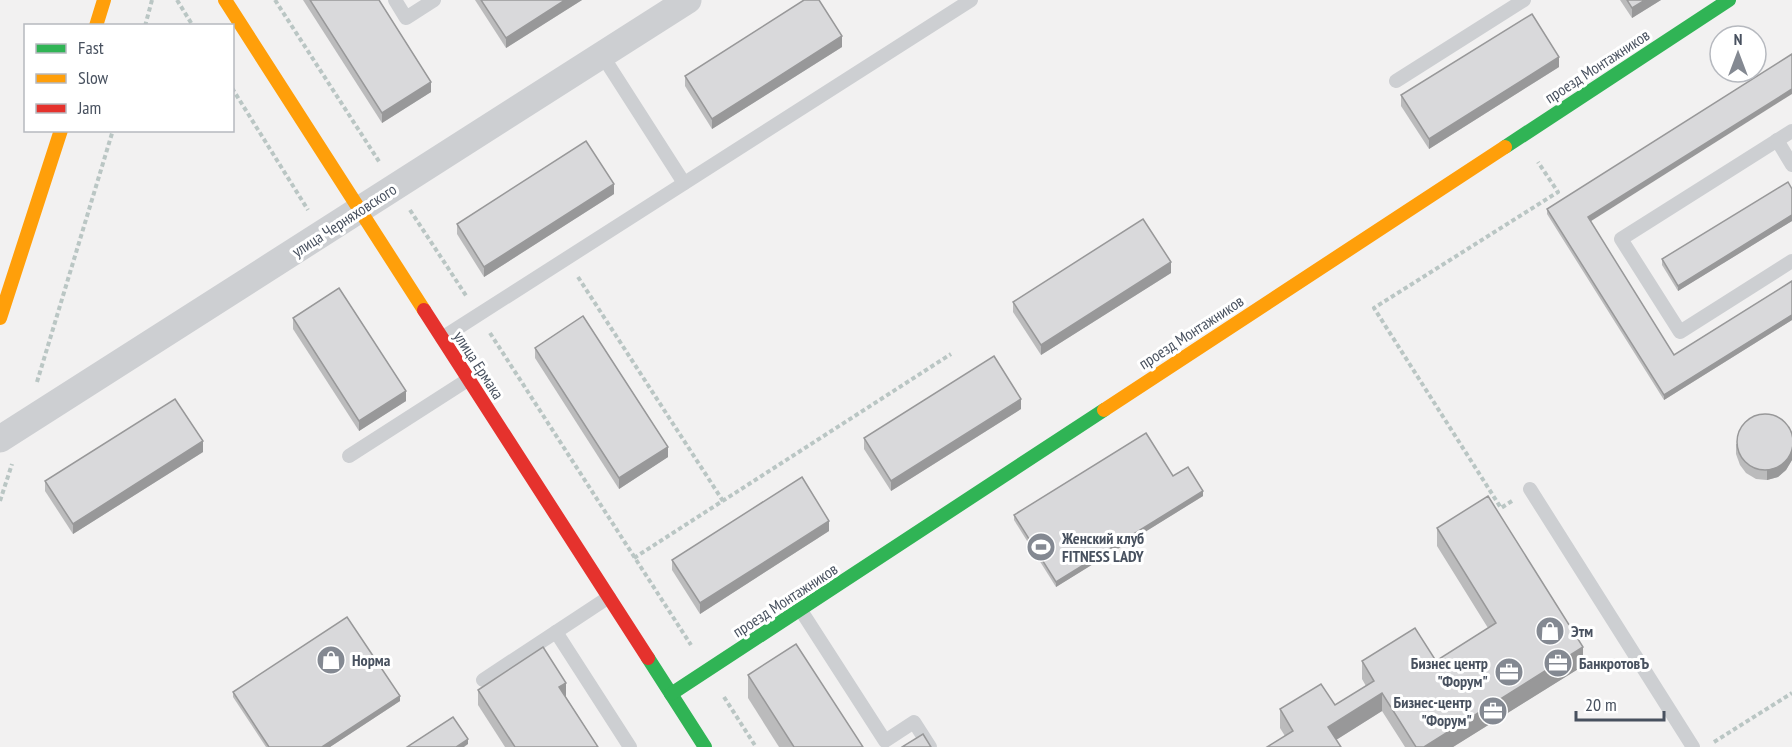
<svg xmlns="http://www.w3.org/2000/svg" width="1792" height="747" font-family="'PT Sans Narrow',sans-serif">
<style>
.lines{fill:none;stroke-linecap:round;stroke-linejoin:round}
.path{stroke:#bac6c4;stroke-width:4;stroke-dasharray:4.5 3;stroke-linecap:butt}
.lane{stroke:#cdcfd2;stroke-width:14}
.street{stroke:#cdcfd2;stroke-width:27}
.fast{stroke:#30b455;stroke-width:14}
.slow{stroke:#ff9f0a;stroke-width:14}
.jam{stroke:#e5322d;stroke-width:14}
.wall{fill:#bbbbbc}
.shaded-wall{fill:#989899}
.building{fill:#d9d9db;stroke:#989899;stroke-width:1.5}
.labels{text-anchor:middle;dominant-baseline:central;stroke-width:6;stroke-linejoin:round;paint-order:stroke}
.street-label{font-size:16px;fill:#48515f;stroke:#fff}
.poi-label{font-size:16px;font-weight:bold;fill:#48515f;stroke:#fff;text-anchor:start}
</style>
<rect width="100%" height="100%" fill="#f2f1f1"/>
<g class="lines">
<g class="path">
<polyline points="177,0 193,26"/>
<polyline points="275,0 380,163"/>
<polyline points="145,26 152,0"/>
<polyline points="232,88 308,210"/>
<polyline points="410,210 467,297"/>
<polyline points="578,277 723,501"/>
<polyline points="490,333 691,645"/>
<polyline points="37,382 113,130"/>
<polyline points="0,501 12,464"/>
<polyline points="1512,501 1501,508 1374,308 1558,192 1538,162"/>
<polyline points="634,558 951,354"/>
<polyline points="724,697 756,747"/>
<polyline points="1714,742 1792,693"/>
</g>
<g class="lane">
<polyline points="395,0 406,18 434,0"/>
<polyline points="602,55 684,183"/>
<polyline points="1396,81 1524,0"/>
<polyline points="1792,131 1621,239 1680,332 1792,261"/>
<polyline points="1777,140 1792,165"/>
<polyline points="442,338 971,0"/>
<polyline points="349,456 469,379"/>
<polyline points="1530,489 1693,747"/>
<polyline points="800,609 885,741 914,722 930,747"/>
<polyline points="556,632 630,747"/>
<polyline points="483,680 609,597"/>
</g>
<polyline class="street" points="0,439 688,0"/>
<g class="fast">
<polyline points="1505,147 1729,0"/>
<polyline points="648,658 705,747"/>
<polyline points="671,694 1104,410"/>
</g>
<g class="slow">
<polyline points="225,0 424,310"/>
<polyline points="96,26 104,0"/>
<polyline points="0,318 61,130"/>
<polyline points="1104,410 1505,147"/>
</g>
<polyline class="jam" points="424,310 648,658"/>
</g>
<g class="wall">
<polygon points="303,0 379,0 431,92 382,123"/>
<polygon points="475,0 582,0 506,48"/>
<polygon points="1620,0 1661,0 1632,18"/>
<polygon points="842,47 712,129 685,86 685,76"/>
<polygon points="1559,67 1429,149 1401,106 1401,95"/>
<polygon points="1792,189 1792,221 1678,291 1662,265 1662,259"/>
<polygon points="614,194 484,277 457,234 457,224"/>
<polygon points="1547,209 1590,221 1674,355 1792,281 1792,320 1664,400 1547,214"/>
<polygon points="1171,273 1041,355 1013,312 1013,302"/>
<polygon points="293,318 406,401 359,431 293,329"/>
<polygon points="535,348 668,457 619,489 535,358"/>
<polygon points="1021,409 891,491 864,449 864,438"/>
<polygon points="1792,436 1792,460 1786,470 1778,477 1767,480 1756,479 1746,473 1740,465 1736,454 1736,444"/>
<polygon points="203,452 73,534 45,491 45,481"/>
<polygon points="1173,476 1203,496 1056,587 1014,520 1014,515"/>
<polygon points="1437,528 1583,666 1453,747 1405,747 1382,711 1336,740 1285,736 1280,728 1280,709 1335,705 1366,686 1362,679 1362,661 1436,661 1488,628 1437,546"/>
<polygon points="829,531 700,614 672,570 672,560"/>
<polygon points="748,675 863,747 779,747 748,698"/>
<polygon points="478,690 566,697 598,747 505,747 478,705"/>
<polygon points="233,692 400,701 330,747 266,747 233,697"/>
</g>
<g class="shaded-wall">
<polygon points="565,0 582,0 506,48 506,38"/>
<polygon points="1645,0 1661,0 1632,18 1632,8"/>
<polygon points="842,36 842,47 712,129 712,119"/>
<polygon points="1559,57 1559,67 1429,149 1429,139"/>
<polygon points="431,82 431,92 382,123 382,113"/>
<polygon points="1792,89 1792,94 1588,223 1588,217"/>
<polygon points="614,184 614,194 484,277 484,267"/>
<polygon points="1792,215 1792,221 1678,291 1678,286"/>
<polygon points="1171,262 1171,273 1041,355 1041,345"/>
<polygon points="1792,315 1792,320 1664,400 1664,395"/>
<polygon points="406,391 406,401 359,431 359,421"/>
<polygon points="1021,399 1021,409 891,491 891,481"/>
<polygon points="203,441 203,452 73,534 73,524"/>
<polygon points="668,447 668,457 619,489 619,478"/>
<polygon points="1792,447 1792,460 1786,470 1778,477 1767,480 1767,469"/>
<polygon points="1203,491 1203,496 1056,587 1056,582"/>
<polygon points="829,521 829,531 700,614 700,603"/>
<polygon points="1583,647 1583,666 1453,747 1424,747"/>
<polygon points="566,683 566,697 559,702 559,687"/>
<polygon points="1382,693 1382,711 1328,745 1328,727"/>
<polygon points="400,696 400,701 330,747 322,747"/>
<polygon points="468,739 468,744 464,747 456,747"/>
</g>
<g class="building">
<polygon points="310,0 379,0 431,82 382,113"/>
<polygon points="481,0 565,0 506,38"/>
<polygon points="804,0 819,0 842,36 712,119 685,76"/>
<polygon points="1627,0 1645,0 1632,8"/>
<polygon points="1532,14 1559,57 1429,139 1401,95"/>
<polygon points="1792,54 1792,89 1588,217 1674,355 1792,281 1792,315 1664,395 1547,209"/>
<polygon points="586,141 614,184 484,267 457,224"/>
<polygon points="1788,182 1792,189 1792,215 1678,286 1662,259"/>
<polygon points="1143,219 1171,262 1041,345 1013,302"/>
<polygon points="339,288 406,391 359,421 293,318"/>
<polygon points="583,316 668,447 619,478 535,348"/>
<polygon points="994,356 1021,399 891,481 864,438"/>
<polygon points="175,399 203,441 73,524 45,481"/>
<circle cx="1765" cy="442" r="28"/>
<polygon points="1146,433 1173,476 1188,467 1203,491 1056,582 1014,515"/>
<polygon points="802,477 829,521 700,603 672,560"/>
<polygon points="1488,496 1583,647 1424,747 1416,747 1382,693 1328,727 1341,747 1267,747 1293,731 1280,709 1321,684 1335,705 1374,681 1362,661 1415,628 1436,661 1496,623 1437,528"/>
<polygon points="347,617 400,696 322,747 269,747 233,692"/>
<polygon points="796,644 863,747 794,747 748,675"/>
<polygon points="543,647 566,683 559,687 598,747 515,747 478,690"/>
<polygon points="453,717 468,739 456,747 407,747"/>
<polygon points="923,734 931,747 902,747"/>
</g>
<defs>
<g id="stadium-disc" transform="scale(1.5)"><circle r="9.5" fill="#848992" stroke="#fff"/><path d="M0-5a6.5 5 0 1 0 0 10a6.5 5 0 1 0 0-10ZM-3.5-1.8h7v3.6h-7Z" fill="#fff"/></g>
<g id="shop-disc" transform="scale(1.5)"><circle r="9.5" fill="#848992" stroke="#fff"/><path d="M-5-2.5h2.3a2.7 3.5 0 0 1 5.4 0H5L5.5 6h-11ZM-1.5-2.5h3a1.5 2.3 0 0 0-3 0Z" fill="#fff"/></g>
<g id="office-disc" transform="scale(1.5)"><circle r="9.5" fill="#848992" stroke="#fff"/><path d="M-6-3h4V-5.5h4V-3h4V5H-6ZM-1-4.5V-3h2v-1.5ZM-6 0V1H6V0Z" fill="#fff"/></g>
</defs>
<g fill-rule="evenodd">
<use href="#stadium-disc" x="1041" y="547"/>
<use href="#shop-disc" x="1550" y="631"/>
<use href="#shop-disc" x="331" y="660"/>
<use href="#office-disc" x="1558" y="663"/>
<use href="#office-disc" x="1509" y="672"/>
<use href="#office-disc" x="1493" y="711"/>
</g>
<g class="labels">
<g class="street-label">
<text transform="translate(1597 66) rotate(-33)">проезд Монтажников</text>
<text transform="translate(344 220) rotate(-33)">улица Черняховского</text>
<text transform="translate(1191 332) rotate(-33)">проезд Монтажников</text>
<text transform="translate(479 365) rotate(57)">улица Ермака</text>
<text transform="translate(785 600) rotate(-33)">проезд Монтажников</text>
</g>
<g class="poi-label">
<text x="1062" y="538">Женский клуб<tspan x="1062" dy="18">FITNESS LADY</tspan></text>
<text x="1571" y="631">Этм</text>
<text x="352" y="660">Норма</text>
<text x="1488" y="663" text-anchor="end">Бизнес центр<tspan x="1488" dy="18">"Форум"</tspan></text>
<text x="1579" y="663">БанкротовЪ</text>
<text x="1472" y="702" text-anchor="end">Бизнес-центр<tspan x="1472" dy="18">"Форум"</tspan></text>
</g>
</g>
<rect x="24" y="24" width="210" height="108" fill="#ffffff" stroke="#b6b9bf" stroke-width="1.5"/>
<rect x="36" y="44" width="30" height="9" fill="#30b455" stroke="#b6b9bf" stroke-width="1.5"/>
<text x="78" y="54" font-size="18" fill="#48515f">Fast</text>
<rect x="36" y="74" width="30" height="9" fill="#ff9f0a" stroke="#b6b9bf" stroke-width="1.5"/>
<text x="78" y="84" font-size="18" fill="#48515f">Slow</text>
<rect x="36" y="104" width="30" height="9" fill="#e5322d" stroke="#b6b9bf" stroke-width="1.5"/>
<text x="78" y="114" font-size="18" fill="#48515f">Jam</text>
<g transform="translate(1738 54)"><circle r="28" fill="#ffffff" stroke="#b6b9bf" stroke-width="1.5"/>
<path d="M0-4.5L10 22L0 15L-10 22Z" fill="#848992"/>
<text y="-9" font-size="16" font-weight="bold" text-anchor="middle" fill="#48515f">N</text>
</g>
<path d="M1576 711v9h88v-9" fill="none" stroke="#48515f" stroke-width="3"/>
<text x="1585" y="711" font-size="18" fill="#48515f" stroke="#ffffff" stroke-width="4.5" paint-order="stroke">20 m</text>
</svg>
